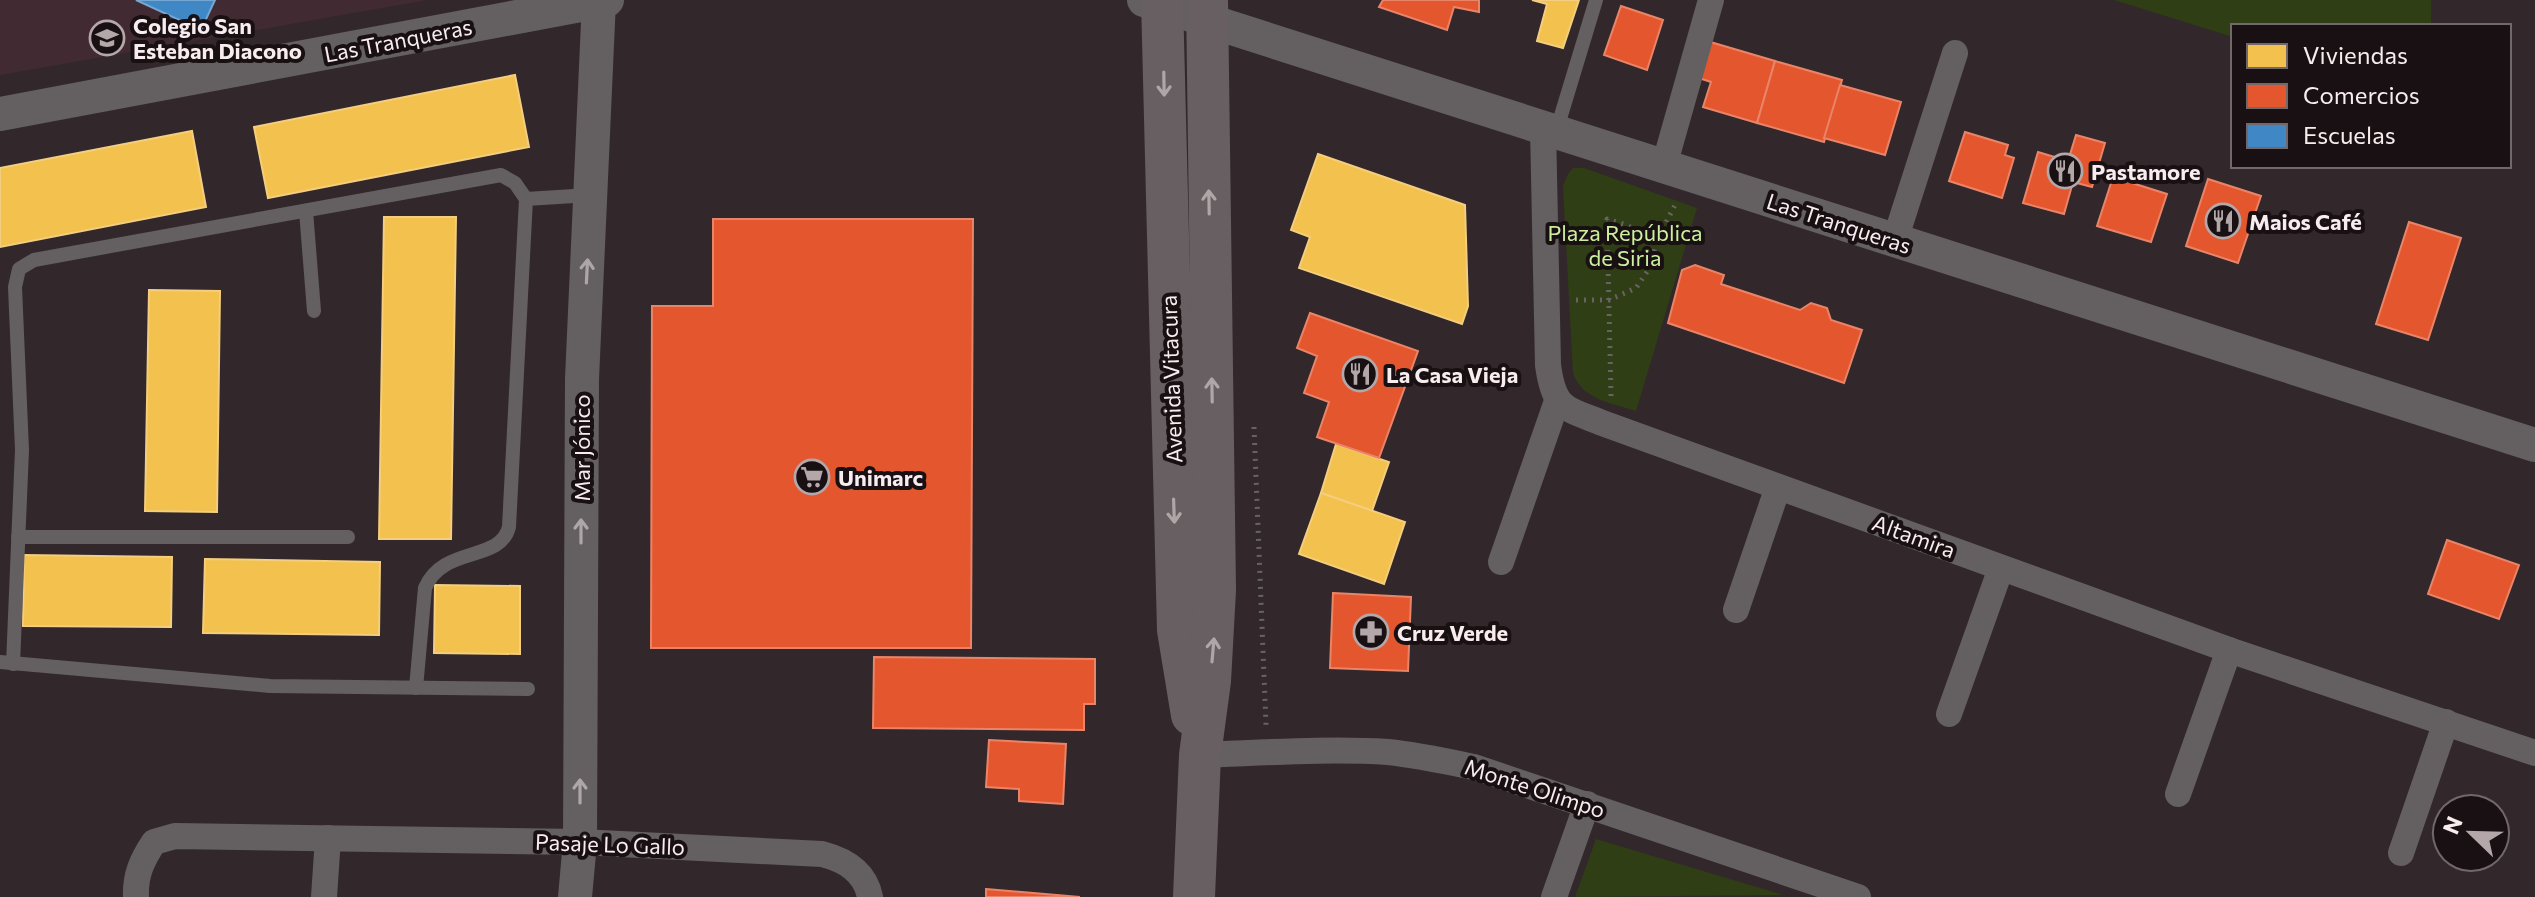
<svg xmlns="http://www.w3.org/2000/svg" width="2535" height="897" font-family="Commissioner,sans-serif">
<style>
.built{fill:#412a31}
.green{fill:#2f3e14}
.homes{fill:#f2c14e;stroke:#f4ce7e;stroke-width:2}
.shops{fill:#e4572e;stroke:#ea8468;stroke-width:2}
.schools{fill:#3f88c5;stroke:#76a6d2;stroke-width:2}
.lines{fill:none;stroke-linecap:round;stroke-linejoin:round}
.path{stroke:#676364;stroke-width:5;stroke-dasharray:2 6;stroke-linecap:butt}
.service{stroke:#646061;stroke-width:14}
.minor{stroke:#646061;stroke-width:26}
.tertiary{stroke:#646061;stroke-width:34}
.primary{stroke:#675f62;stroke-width:42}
.oneway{stroke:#b0a6a8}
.oneway2{stroke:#aea6a8}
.labels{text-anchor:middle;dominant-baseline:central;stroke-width:8;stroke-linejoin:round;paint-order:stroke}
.poi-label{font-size:22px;font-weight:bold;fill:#f8ecef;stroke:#181012;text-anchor:start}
.street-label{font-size:22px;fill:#f8ecef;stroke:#181012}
.park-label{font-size:22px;fill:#cdf09e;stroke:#181012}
</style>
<rect width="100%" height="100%" fill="#32282b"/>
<polygon class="built" points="0,0 427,0 0,75"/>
<g class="green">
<polygon points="2114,0 2431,0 2431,26 2233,26 2233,37"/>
<path d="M1573,168h11l113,40 -61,203c-24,-8 -54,-11 -63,-38l-10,-187 5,-12z"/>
<polygon points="1596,839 1783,895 1575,897"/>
</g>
<g class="homes">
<polygon points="1579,0 1563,48 1537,41 1547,4 1532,0"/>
<polygon points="515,75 529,147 268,198 254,127"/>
<polygon points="192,131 206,207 0,247 0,168"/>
<polygon points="1318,154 1465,205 1468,306 1462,324 1299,268 1310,237 1291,230"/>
<polygon points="384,217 456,217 451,539 379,539"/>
<polygon points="149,290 220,291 217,512 145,511"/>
<polygon points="1336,444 1389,462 1372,511 1321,493"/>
<polygon points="1321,493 1405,522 1384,584 1299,554"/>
<polygon points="24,555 172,557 171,627 23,626"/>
<polygon points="205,559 380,562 379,635 203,633"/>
<polygon points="435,585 520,586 520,654 434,653"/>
</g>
<g class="shops">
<polygon points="1383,0 1479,0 1479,12 1454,7 1447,30 1379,7"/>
<polygon points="1621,6 1663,20 1647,70 1604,55"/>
<polygon points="1707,41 1775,61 1757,123 1703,107 1711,82 1696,77"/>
<polygon points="1775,61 1842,80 1824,142 1757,123"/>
<polygon points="1840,85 1901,102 1885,155 1824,138"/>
<polygon points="1965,132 2008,145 2005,155 2014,158 2002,198 1949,181"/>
<polygon points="2076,135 2105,143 2092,187 2073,182 2064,214 2023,203 2038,152 2068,161"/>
<polygon points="2113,177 2167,194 2151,242 2097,226"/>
<polygon points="2208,179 2261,196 2238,263 2186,246"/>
<polygon points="713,219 973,219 971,648 651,648 652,306 713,306"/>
<polygon points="2409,222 2461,238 2428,340 2376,324"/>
<polygon points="1695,265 1724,275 1721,284 1800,310 1811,303 1827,308 1831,320 1862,330 1844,383 1668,323 1682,270"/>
<polygon points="1310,313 1418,351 1379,458 1317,437 1329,402 1304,393 1317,356 1297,348"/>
<polygon points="2447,540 2519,565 2499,619 2428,594"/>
<polygon points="1333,593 1411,597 1408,671 1330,668"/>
<polygon points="874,657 1095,659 1095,704 1084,704 1084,730 873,728"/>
<polygon points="989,740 1066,744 1063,804 1019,801 1019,789 986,787"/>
<polygon points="986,889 1080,897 986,897"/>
</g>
<polygon class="schools" points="136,0 215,0 201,30"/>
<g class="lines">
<g class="path">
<polyline points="1576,300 1609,300 1636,288 1649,269 1657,240 1676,203"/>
<polyline points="1611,396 1607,219 1626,225 1657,240"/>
<polyline points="1254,427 1266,725"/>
</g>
<g class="service">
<polyline points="1556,132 1596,0"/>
<polyline points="526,199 590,195"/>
<polyline points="306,211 314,311"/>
<polyline points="18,537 348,537"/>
<polyline points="0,662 270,686 528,689"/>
<path d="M13,664l9,-214 -7,-163 4,-18 15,-9 467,-85 14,8 11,16 -17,328c-9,36 -66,18 -84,61l-9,100"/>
</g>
<g class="minor">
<path d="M1543,128l5,237c6,46 18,43 57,59l624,226 306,103"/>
<polyline points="1664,166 1711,0"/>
<polyline points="1895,240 1955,53"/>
<polyline points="1501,562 1557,401"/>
<polyline points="1736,610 1778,487"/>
<polyline points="1949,714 2001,568"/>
<path d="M1200,755c60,-2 127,-7 188,-3 29,3 57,9 86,15l384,130"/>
<polyline points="2178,794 2229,650"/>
<polyline points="2401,853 2446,722"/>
<path d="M136,897c-1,-22 6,-37 18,-55l21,-6 405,6 242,12c23,6 43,17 48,43"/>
<polyline points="324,897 328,838"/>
<polyline points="1554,897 1587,804"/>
</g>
<g class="tertiary">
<polyline points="1144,0 2535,445"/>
<polyline points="0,114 607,0"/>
<polyline points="575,897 580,842 582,379 599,0"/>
</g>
<g class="primary">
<polyline points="1162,0 1178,630 1192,715"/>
<polyline points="1194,897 1200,755 1210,681 1215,590 1207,0"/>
</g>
</g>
<defs><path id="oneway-shaft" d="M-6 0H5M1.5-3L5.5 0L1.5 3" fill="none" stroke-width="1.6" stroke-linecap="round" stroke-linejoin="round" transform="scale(2)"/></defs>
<g class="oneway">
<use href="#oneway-shaft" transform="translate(1164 84) rotate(89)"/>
<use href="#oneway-shaft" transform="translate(1209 202) rotate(-91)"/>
<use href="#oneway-shaft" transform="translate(1212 390) rotate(-91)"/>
<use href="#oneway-shaft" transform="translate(1174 511) rotate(88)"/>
<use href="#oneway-shaft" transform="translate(1213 650) rotate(-85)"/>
</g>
<g class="oneway2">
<use href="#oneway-shaft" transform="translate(587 271) rotate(-87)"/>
<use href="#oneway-shaft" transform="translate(581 531) rotate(-90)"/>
<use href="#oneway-shaft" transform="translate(580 791) rotate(-90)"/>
</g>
<defs>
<g id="school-ring" transform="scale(1.8)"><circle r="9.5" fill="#181012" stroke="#b3a7aa" stroke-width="1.5"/><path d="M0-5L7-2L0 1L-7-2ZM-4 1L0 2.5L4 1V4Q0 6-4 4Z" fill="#b3a7aa"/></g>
<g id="restaurant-ring" transform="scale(1.8)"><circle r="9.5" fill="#181012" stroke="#b3a7aa" stroke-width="1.5"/><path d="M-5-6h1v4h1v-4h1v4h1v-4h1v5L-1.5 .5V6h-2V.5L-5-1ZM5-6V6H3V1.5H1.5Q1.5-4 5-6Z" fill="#b3a7aa"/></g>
<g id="supermarket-ring" transform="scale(1.8)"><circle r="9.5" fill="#181012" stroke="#b3a7aa" stroke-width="1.5"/><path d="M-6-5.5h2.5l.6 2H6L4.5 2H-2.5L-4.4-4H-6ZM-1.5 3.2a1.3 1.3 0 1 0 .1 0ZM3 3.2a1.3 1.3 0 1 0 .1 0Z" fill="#b3a7aa"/></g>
<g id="pharmacy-ring" transform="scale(1.8)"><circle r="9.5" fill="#181012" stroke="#b3a7aa" stroke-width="1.5"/><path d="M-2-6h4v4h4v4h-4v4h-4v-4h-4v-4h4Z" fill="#b3a7aa"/></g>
</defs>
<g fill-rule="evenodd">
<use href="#school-ring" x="107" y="38"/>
<use href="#restaurant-ring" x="2065" y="171"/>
<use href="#restaurant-ring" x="2223" y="221"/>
<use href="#restaurant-ring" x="1360" y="374"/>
<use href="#supermarket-ring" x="812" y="477"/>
<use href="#pharmacy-ring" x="1371" y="632"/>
</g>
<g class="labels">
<g class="poi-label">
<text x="133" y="25">Colegio San<tspan x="133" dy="25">Esteban Diacono</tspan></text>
<text x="2091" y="171">Pastamore</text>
<text x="2249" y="221">Maios Café</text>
<text x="1386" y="374">La Casa Vieja</text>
<text x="838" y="477">Unimarc</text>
<text x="1397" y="632">Cruz Verde</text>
</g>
<g class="street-label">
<text transform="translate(398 40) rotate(-11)">Las Tranqueras</text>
<text transform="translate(1839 223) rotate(18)">Las Tranqueras</text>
<text transform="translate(1171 379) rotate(-92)">Avenida Vitacura</text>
<text transform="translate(581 448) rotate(-90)">Mar Jónico</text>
<text transform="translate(1914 536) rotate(20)">Altamira</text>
<text transform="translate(1535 788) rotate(18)">Monte Olimpo</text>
<text transform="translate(610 844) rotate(2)">Pasaje Lo Gallo</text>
</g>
<g class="park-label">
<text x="1625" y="232">Plaza República<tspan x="1625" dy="25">de Siria</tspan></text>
</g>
</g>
<rect x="2231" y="24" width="280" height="144" fill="#181012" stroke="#72686a" stroke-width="2"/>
<rect x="2247" y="44" width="40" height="24" fill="#f2c14e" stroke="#72686a" stroke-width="2"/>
<text x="2303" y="64" font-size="24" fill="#f8ecef">Viviendas</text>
<rect x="2247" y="84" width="40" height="24" fill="#e4572e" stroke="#72686a" stroke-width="2"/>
<text x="2303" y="104" font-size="24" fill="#f8ecef">Comercios</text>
<rect x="2247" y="124" width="40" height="24" fill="#3f88c5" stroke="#72686a" stroke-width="2"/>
<text x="2303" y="144" font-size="24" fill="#f8ecef">Escuelas</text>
<g transform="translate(2471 833) rotate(293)"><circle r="38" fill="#181012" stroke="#72686a" stroke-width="2"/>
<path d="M0-6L14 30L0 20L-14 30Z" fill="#b3a7aa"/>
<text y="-12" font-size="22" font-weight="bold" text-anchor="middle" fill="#f8ecef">N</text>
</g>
</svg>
